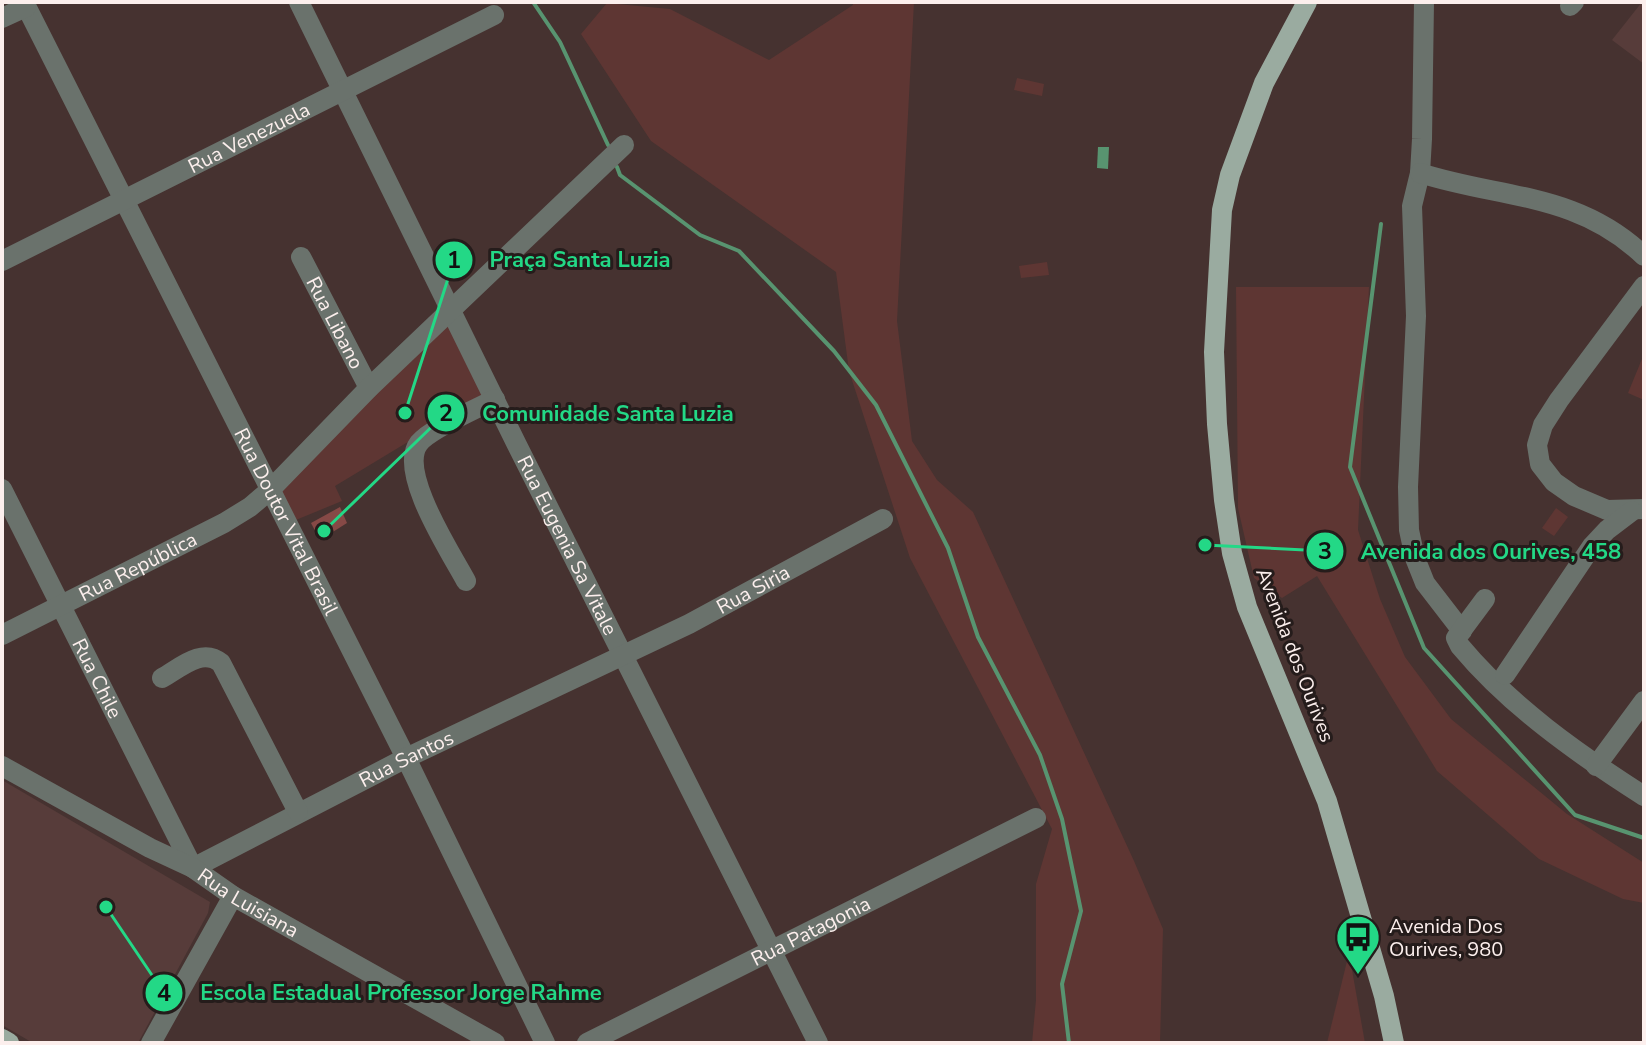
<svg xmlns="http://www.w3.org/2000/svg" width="1646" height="1045" font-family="'Nunito Sans',sans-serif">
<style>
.built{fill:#573c3a}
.green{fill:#5e3633}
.water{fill:#589470}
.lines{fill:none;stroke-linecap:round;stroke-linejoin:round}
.stream{stroke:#589470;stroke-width:4}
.building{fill:#864946}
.minor{stroke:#6a726c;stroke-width:20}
.major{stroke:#9aaba0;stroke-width:20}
.labels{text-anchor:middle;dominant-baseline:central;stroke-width:6;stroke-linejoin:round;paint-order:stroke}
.street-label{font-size:20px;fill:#fcefed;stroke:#251c1b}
.poi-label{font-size:20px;fill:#fcefed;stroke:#251c1b;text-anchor:start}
.leader{fill:none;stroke:#23d886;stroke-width:3}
.callout-dot{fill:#23d886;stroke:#251c1b;stroke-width:3}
.mark-label{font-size:24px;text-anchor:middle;font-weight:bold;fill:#111}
.callout-label{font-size:22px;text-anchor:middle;font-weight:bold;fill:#23d886;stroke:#251c1b;stroke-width:6;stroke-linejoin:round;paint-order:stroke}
</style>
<rect width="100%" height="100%" fill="#463230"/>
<g class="built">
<polygon points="1642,2 1644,2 1644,64 1612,40"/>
<polygon points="2,780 210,902 208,913 138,1043 33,1043 2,1025"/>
</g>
<g class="green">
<polygon points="853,2 914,2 897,321 912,441 937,480 973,512 1134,861 1163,929 1160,1043 1032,1043 1036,1000 1036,884 1052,829 910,558 849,371 836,272 651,141 581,34 607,3 670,9 769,60 853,5"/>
<polygon points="1017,78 1044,84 1042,96 1014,90"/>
<polygon points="1047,262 1049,275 1021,278 1019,266"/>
<polygon points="1236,287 1369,287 1358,530 1380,599 1405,657 1451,719 1567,814 1644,863 1644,903 1623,899 1539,859 1437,771 1317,576 1282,598 1254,578 1238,508"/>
<polygon points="449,318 489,397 431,428 335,486 342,501 291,522 273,490"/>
<polygon points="1644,354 1644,400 1628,393"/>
<polygon points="1556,508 1568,517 1554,536 1542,528"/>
<polygon points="1349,953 1365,1043 1327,1043"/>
</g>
<polygon class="water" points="1098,147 1109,147 1108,169 1097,168"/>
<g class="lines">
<g class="stream">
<polyline points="533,2 560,42 608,145"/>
<polyline points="617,167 620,175 700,235 739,251 834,351 876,405 948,548 978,637 1040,755 1062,819 1081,911 1062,984 1069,1043"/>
<polyline points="1381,224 1350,467 1424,648 1575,815 1644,838"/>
</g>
</g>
<polygon class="building" points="340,507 347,523 320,540 311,523"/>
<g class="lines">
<g class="minor">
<path id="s1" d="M24,2l382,756 139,285"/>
<path id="s2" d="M299,2l218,443 301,598"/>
<polyline points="1424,2 1422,139 1420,173 1412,206 1416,316 1408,487 1409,530 1415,558 1425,583 1462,631"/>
<polyline points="1570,6 1574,2"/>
<polyline points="2,18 26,7"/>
<path d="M1420,173c81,26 157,19 224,83"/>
<path id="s3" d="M301,257l68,131"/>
<path id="s4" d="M2,261l492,-246"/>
<polyline points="1644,286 1559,400 1543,425 1537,445 1540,464 1554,482 1574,496 1607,510 1644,509"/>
<path id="s5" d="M2,489l191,379 213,-110 283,-134 194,-105"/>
<path d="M466,581c-15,-28 -69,-110 -47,-138 12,-15 58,-34 76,-44"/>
<path d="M1485,599l-29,39 4,8c50,60 118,108 184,150"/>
<path id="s6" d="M2,635l222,-112 26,-16 20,-17 99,-102 255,-243"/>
<polyline points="1505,675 1592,546 1607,530 1632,511"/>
<path d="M162,678c18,-10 40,-31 59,-15l77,149"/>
<path id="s7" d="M2,766l148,82 43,20 40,28 262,147"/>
<polyline points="1596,766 1644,701"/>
<polyline points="151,1043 233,896"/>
<path id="s8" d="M587,1043l449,-225"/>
</g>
<g class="major">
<polyline points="1307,2 1264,83 1230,175 1222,210 1214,352 1217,424 1224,500 1232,553 1247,607 1327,801 1384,996 1394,1043"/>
<polyline points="2,1039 9,1043"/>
</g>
</g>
<defs>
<g id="bus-pin" transform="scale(2.3)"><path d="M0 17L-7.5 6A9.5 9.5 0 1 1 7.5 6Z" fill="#23d886" stroke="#251c1b"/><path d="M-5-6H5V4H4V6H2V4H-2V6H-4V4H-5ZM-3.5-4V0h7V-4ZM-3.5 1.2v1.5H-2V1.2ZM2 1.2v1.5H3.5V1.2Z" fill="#111"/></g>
</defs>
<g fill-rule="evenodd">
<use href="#bus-pin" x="1358" y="937"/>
</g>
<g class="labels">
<g class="street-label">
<text stroke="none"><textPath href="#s4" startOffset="276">Rua Venezuela</textPath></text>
<text stroke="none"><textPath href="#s3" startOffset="74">Rua Libano</textPath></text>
<text stroke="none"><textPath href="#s1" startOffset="582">Rua Doutor Vital Brasil</textPath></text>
<text stroke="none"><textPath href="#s2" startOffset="606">Rua Eugenia Sa Vitale</textPath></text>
<text stroke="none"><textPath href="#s6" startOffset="152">Rua República</textPath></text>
<text stroke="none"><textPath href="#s5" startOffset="1050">Rua Siria</textPath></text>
<text transform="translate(1295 655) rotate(69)">Avenida dos Ourives</text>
<text stroke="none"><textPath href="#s5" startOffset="212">Rua Chile</textPath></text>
<text stroke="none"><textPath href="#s5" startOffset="664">Rua Santos</textPath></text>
<text stroke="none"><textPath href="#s7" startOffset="282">Rua Luisiana</textPath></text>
<text stroke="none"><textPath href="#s8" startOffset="250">Rua Patagonia</textPath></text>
</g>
<g class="poi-label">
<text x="1389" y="926">Avenida Dos<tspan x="1389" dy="23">Ourives, 980</tspan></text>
</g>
</g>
<path class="leader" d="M405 413L454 260M324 531L446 413M1205 545L1325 551M106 907L164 993"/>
<g class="callout-dot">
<circle cx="405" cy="413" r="8"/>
<circle cx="324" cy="531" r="8"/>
<circle cx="1205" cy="545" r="8"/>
<circle cx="106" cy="907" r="8"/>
<circle cx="454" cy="260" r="20"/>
<circle cx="446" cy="413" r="20"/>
<circle cx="1325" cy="551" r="20"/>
<circle cx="164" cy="993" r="20"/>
</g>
<g class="mark-label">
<text x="454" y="268">1</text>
<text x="446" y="421">2</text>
<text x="1325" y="559">3</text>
<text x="164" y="1001">4</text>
</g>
<g class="callout-label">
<text x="580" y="267">Praça Santa Luzia</text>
<text x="608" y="421">Comunidade Santa Luzia</text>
<text x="1491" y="559">Avenida dos Ourives, 458</text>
<text x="401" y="1000">Escola Estadual Professor Jorge Rahme</text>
</g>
<rect width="1646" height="1045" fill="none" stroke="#fcefed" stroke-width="8"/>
</svg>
